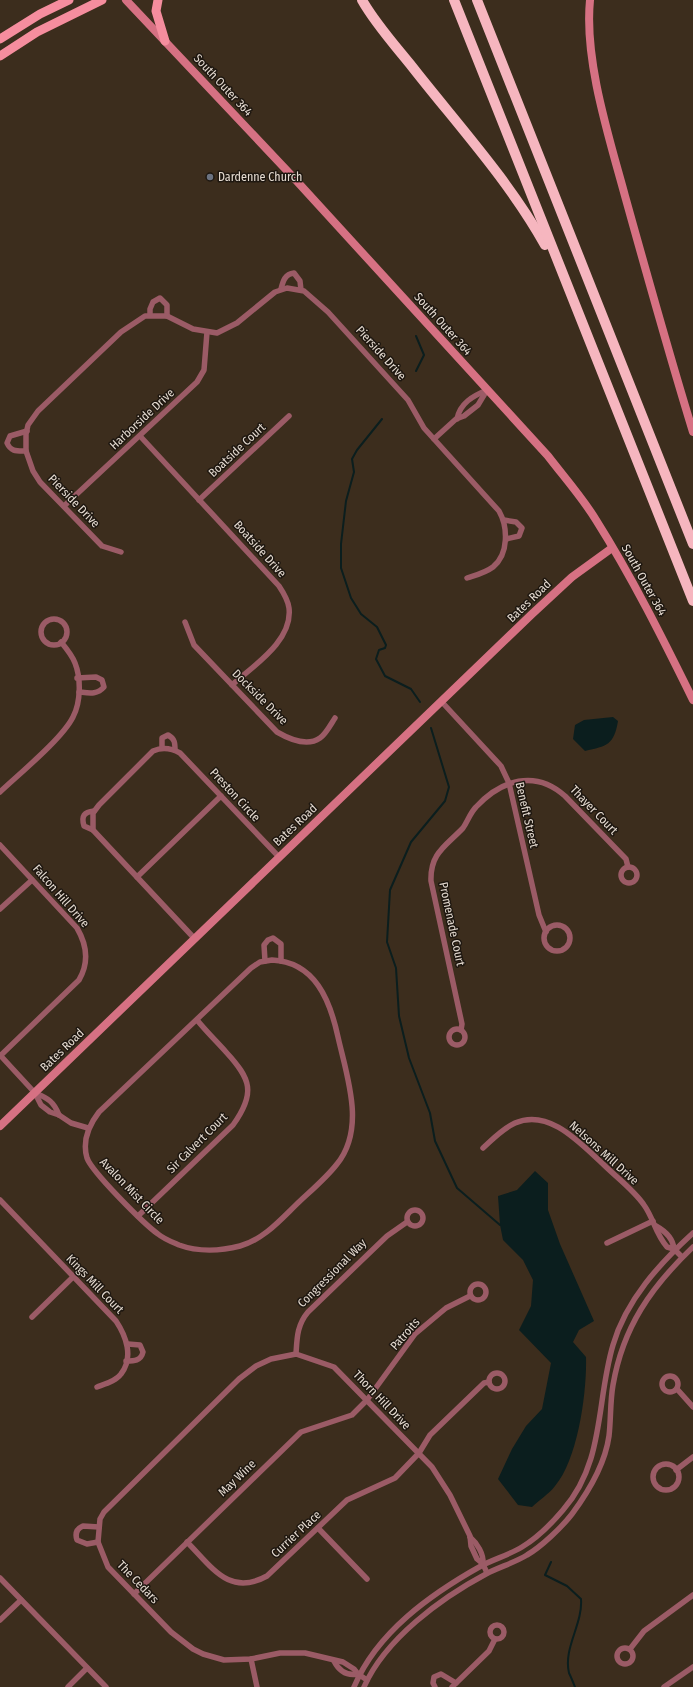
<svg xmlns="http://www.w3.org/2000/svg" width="693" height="1687" font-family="'Fira Sans Condensed',sans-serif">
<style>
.water{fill:#0b1e1e}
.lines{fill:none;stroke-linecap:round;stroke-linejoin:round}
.stream{stroke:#0b1e1e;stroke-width:2}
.street{stroke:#9b5b66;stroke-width:5.5}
.secondary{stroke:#d67183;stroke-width:8}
.primary{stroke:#f58d9e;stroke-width:9}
.highway{stroke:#f6b6bf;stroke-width:10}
.worship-dot{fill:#6b7280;stroke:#1e1710;stroke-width:1.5}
.labels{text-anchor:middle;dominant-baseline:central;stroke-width:3;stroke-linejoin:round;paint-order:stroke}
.street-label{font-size:12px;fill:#e5dbd1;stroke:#1e1710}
.poi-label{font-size:12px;fill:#e5dbd1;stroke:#1e1710;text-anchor:start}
</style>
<rect width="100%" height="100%" fill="#3c2d1d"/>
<g class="water">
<path d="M613,717l5,4c-4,24 -11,25 -33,30l-12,-12 2,-14 9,-5z"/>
<path d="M535,1171l13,12v27l12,34 34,77 -15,9 -6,12 13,15c1,35 -8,102 -31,129 -6,8 -16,14 -23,21l-14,-2 -20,-26 14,-30 14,-23 16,-17 9,-46 -32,-33 12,-24 2,-26 -10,-20 -20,-20 -3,-15 -2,-29 19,-6z"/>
</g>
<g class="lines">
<g class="stream">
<polyline points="416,336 424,355 416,371"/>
<polyline points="382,419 357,450 352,459 354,472 346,501 341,544 341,568 351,598 361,614 377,627 386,645 385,648 379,650 376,659 385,676 411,689 420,702"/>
<polyline points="431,728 449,787 445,801 411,842 390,890 387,942 396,968 399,1016 409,1058 430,1113 435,1141 457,1188 500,1225"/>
<path d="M551,1562l-6,13 22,11 14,13c2,25 -18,49 -12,74 2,4 4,9 6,14"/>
</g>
<g class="street">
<path d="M281,289c2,-8 4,-15 13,-16l6,8 1,9"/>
<polyline points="150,315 150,309 153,302 160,298 167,305 167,316"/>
<path d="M457,419c3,-16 16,-23 30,-29"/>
<path d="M140,436l139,150c4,6 9,14 10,22 4,33 -36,58 -57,77"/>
<polyline points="434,439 456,419 464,416 478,405 487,390"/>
<path d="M26,451c-9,0 -15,1 -19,-8l3,-7 17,-5"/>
<polyline points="199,500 289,416"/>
<polyline points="64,506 197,382 204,370 207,332"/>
<polyline points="504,520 516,522 522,528 519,536 506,539"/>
<path d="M121,552l-19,-6 -62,-64 -7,-11 -7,-20v-17l2,-9 10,-14 83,-79 24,-16h22l26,13 24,4 20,-10 38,-31 12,-4 17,3 24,21 80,88 16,28 75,83c9,16 10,43 -6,56 -8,6 -17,8 -26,11"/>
<circle cx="54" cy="632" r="13"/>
<path d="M185,622l9,23 83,87c12,7 30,15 43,6 6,-4 11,-14 15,-20"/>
<path d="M77,678l19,-1 6,3 2,7c-7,8 -15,6 -25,5"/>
<polyline points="441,701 501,766 509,783 539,915 546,932"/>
<path d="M162,748v-10l6,-3c7,4 7,8 7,15"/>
<path d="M0,792c19,-18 62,-53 73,-75 8,-15 8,-39 2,-54 -3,-8 -9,-15 -14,-21"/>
<path d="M93,830l-9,-4c-3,-10 0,-14 10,-15"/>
<path d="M0,845l77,83c10,17 12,35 2,52l-79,76"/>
<circle cx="629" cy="875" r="8"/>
<polyline points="137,877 221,796"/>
<polyline points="0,909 32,880"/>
<circle cx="557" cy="938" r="13"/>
<path d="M194,938l-101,-108v-17l6,-8 54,-54c9,-4 18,-3 27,2l99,104"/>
<path d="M272,960c43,2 58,40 66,77 9,40 28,91 -1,127 -10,13 -24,25 -37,37 -18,17 -35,38 -60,45 -19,5 -42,6 -61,-1 -7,-3 -15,-6 -21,-11 -14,-10 -66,-62 -71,-76 -5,-17 2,-33 12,-46l152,-144 9,-6z"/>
<polyline points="265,961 264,945 268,940 273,938 281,944 281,961"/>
<circle cx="457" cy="1037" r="8"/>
<path d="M461,1030l1,-6 -31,-143c-1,-28 15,-35 32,-53 5,-7 7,-15 13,-21 25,-27 59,-38 89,-11l61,63 2,8"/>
<polyline points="0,1055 35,1093 41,1105 50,1112 59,1115 71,1123 88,1128"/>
<path d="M35,1093c13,5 19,9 24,22"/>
<path d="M483,1148c10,-9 19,-19 32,-25 34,-15 65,20 88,41 13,13 31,26 41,41 10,14 11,28 23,42l7,2 8,8"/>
<path d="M0,1200l116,121c10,15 18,36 5,53 -5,7 -16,10 -24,13"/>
<circle cx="415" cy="1218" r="8"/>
<path d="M138,1216l95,-91c23,-32 18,-46 -7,-73 -10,-11 -20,-21 -29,-32"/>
<path d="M656,1226c9,5 17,12 18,23"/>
<polyline points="607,1243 653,1221"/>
<circle cx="478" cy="1292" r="8"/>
<polyline points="32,1317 73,1277"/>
<path d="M296,1354c1,-16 1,-29 12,-42l79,-76 20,-14"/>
<path d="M126,1361c8,0 15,0 17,-9l-3,-7 -12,-1"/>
<circle cx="497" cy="1381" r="8"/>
<circle cx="670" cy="1384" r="8"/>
<polyline points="677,1389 693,1407"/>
<circle cx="666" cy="1477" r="13"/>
<polyline points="676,1470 693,1457"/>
<polyline points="318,1528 367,1579"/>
<path d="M470,1537c7,6 14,17 13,27"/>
<path d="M98,1542l-11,2 -10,-4c-2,-6 -1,-11 6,-14l16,1"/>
<path d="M187,1542c25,25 42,55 80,34l80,-76 48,-22 24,-25 11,-18 54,-52 5,-1"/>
<polyline points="0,1578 106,1687"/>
<polyline points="134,1594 301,1432 352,1415 367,1400 415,1334 446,1308 470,1296"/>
<polyline points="0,1620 21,1600"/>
<circle cx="497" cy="1632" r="7"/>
<circle cx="625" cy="1656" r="8"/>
<polyline points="630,1649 644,1631 693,1595"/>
<polyline points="251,1659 257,1687"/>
<path d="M334,1661c5,10 13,15 24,13"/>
<polyline points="367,1680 358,1674 354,1669 343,1662 305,1653 280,1653 251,1659 224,1660 203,1654 193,1649 171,1632 108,1567 98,1542 100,1519 104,1512 239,1379 256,1366 271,1359 296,1354 334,1367 432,1467 450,1495 470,1536 471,1546 477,1559 483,1564 487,1573"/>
<polyline points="68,1687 87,1668"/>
<path d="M354,1687c23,-55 77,-93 127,-121 13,-7 28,-11 41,-19 15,-9 30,-24 41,-37 42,-48 33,-108 50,-165 13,-45 47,-82 80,-112"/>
<path d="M364,1687c21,-48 77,-89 122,-113 13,-7 28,-11 41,-19 14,-8 35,-28 45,-41 17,-23 33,-49 37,-78 2,-17 1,-34 4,-51 10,-58 38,-98 80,-138"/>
<polyline points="435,1687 433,1683 434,1677 441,1674 456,1683"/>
<polyline points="452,1687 489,1651 495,1639"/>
<polyline points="664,1687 693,1667"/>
</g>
<g class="secondary">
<path d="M126,0l167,177 255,279c16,21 34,41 48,64 36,57 67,119 97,180"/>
<path d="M590,0c-6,60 19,137 35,196 22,79 44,158 68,236"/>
<polyline points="0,1126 532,614 572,577 612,548"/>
</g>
<g class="primary">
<polyline points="158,0 156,11 165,41"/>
<polyline points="0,39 40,14 69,0"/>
<polyline points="0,56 37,32 102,0"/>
</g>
<g class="highway">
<path d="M362,0c13,23 31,43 48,64 46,59 98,115 135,181"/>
<polyline points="454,0 693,601"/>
<polyline points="477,0 693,544"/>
</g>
</g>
<circle class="worship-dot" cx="210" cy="177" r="4"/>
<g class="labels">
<g class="street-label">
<text transform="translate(223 85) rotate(47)">South Outer 364</text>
<text transform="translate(443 324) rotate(48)">South Outer 364</text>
<text transform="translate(381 353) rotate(48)">Pierside Drive</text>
<text transform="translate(142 419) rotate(-43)">Harborside Drive</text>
<text transform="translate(237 450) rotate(-43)">Boatside Court</text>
<text transform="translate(74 501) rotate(46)">Pierside Drive</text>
<text transform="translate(260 549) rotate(48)">Boatside Drive</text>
<text transform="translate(644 580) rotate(61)">South Outer 364</text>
<text transform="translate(529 601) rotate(-44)">Bates Road</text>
<text transform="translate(260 697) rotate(45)">Dockside Drive</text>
<text transform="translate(235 795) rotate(47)">Preston Circle</text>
<text transform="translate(594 810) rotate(46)">Thayer Court</text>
<text transform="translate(527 815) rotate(77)">Benefit Street</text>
<text transform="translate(295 825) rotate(-43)">Bates Road</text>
<text transform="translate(61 896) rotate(49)">Falcon Hill Drive</text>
<text transform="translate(452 924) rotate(78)">Promenade Court</text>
<text transform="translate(62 1050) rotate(-44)">Bates Road</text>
<text transform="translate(197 1143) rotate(-45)">Sir Calvert Court</text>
<text transform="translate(604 1153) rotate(42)">Nelsons Mill Drive</text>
<text transform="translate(132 1191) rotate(46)">Avalon Mist Circle</text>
<text transform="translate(332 1273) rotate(-45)">Congressional Way</text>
<text transform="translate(95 1284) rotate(46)">Kings Mill Court</text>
<text transform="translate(405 1334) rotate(-49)">Patroits</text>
<text transform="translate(382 1400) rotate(46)">Thorn Hill Drive</text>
<text transform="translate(237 1478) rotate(-44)">May Wine</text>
<text transform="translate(296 1534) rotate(-43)">Currier Place</text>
<text transform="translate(138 1582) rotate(46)">The Cedars</text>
</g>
<g class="poi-label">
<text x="218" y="177">Dardenne Church</text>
</g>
</g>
</svg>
